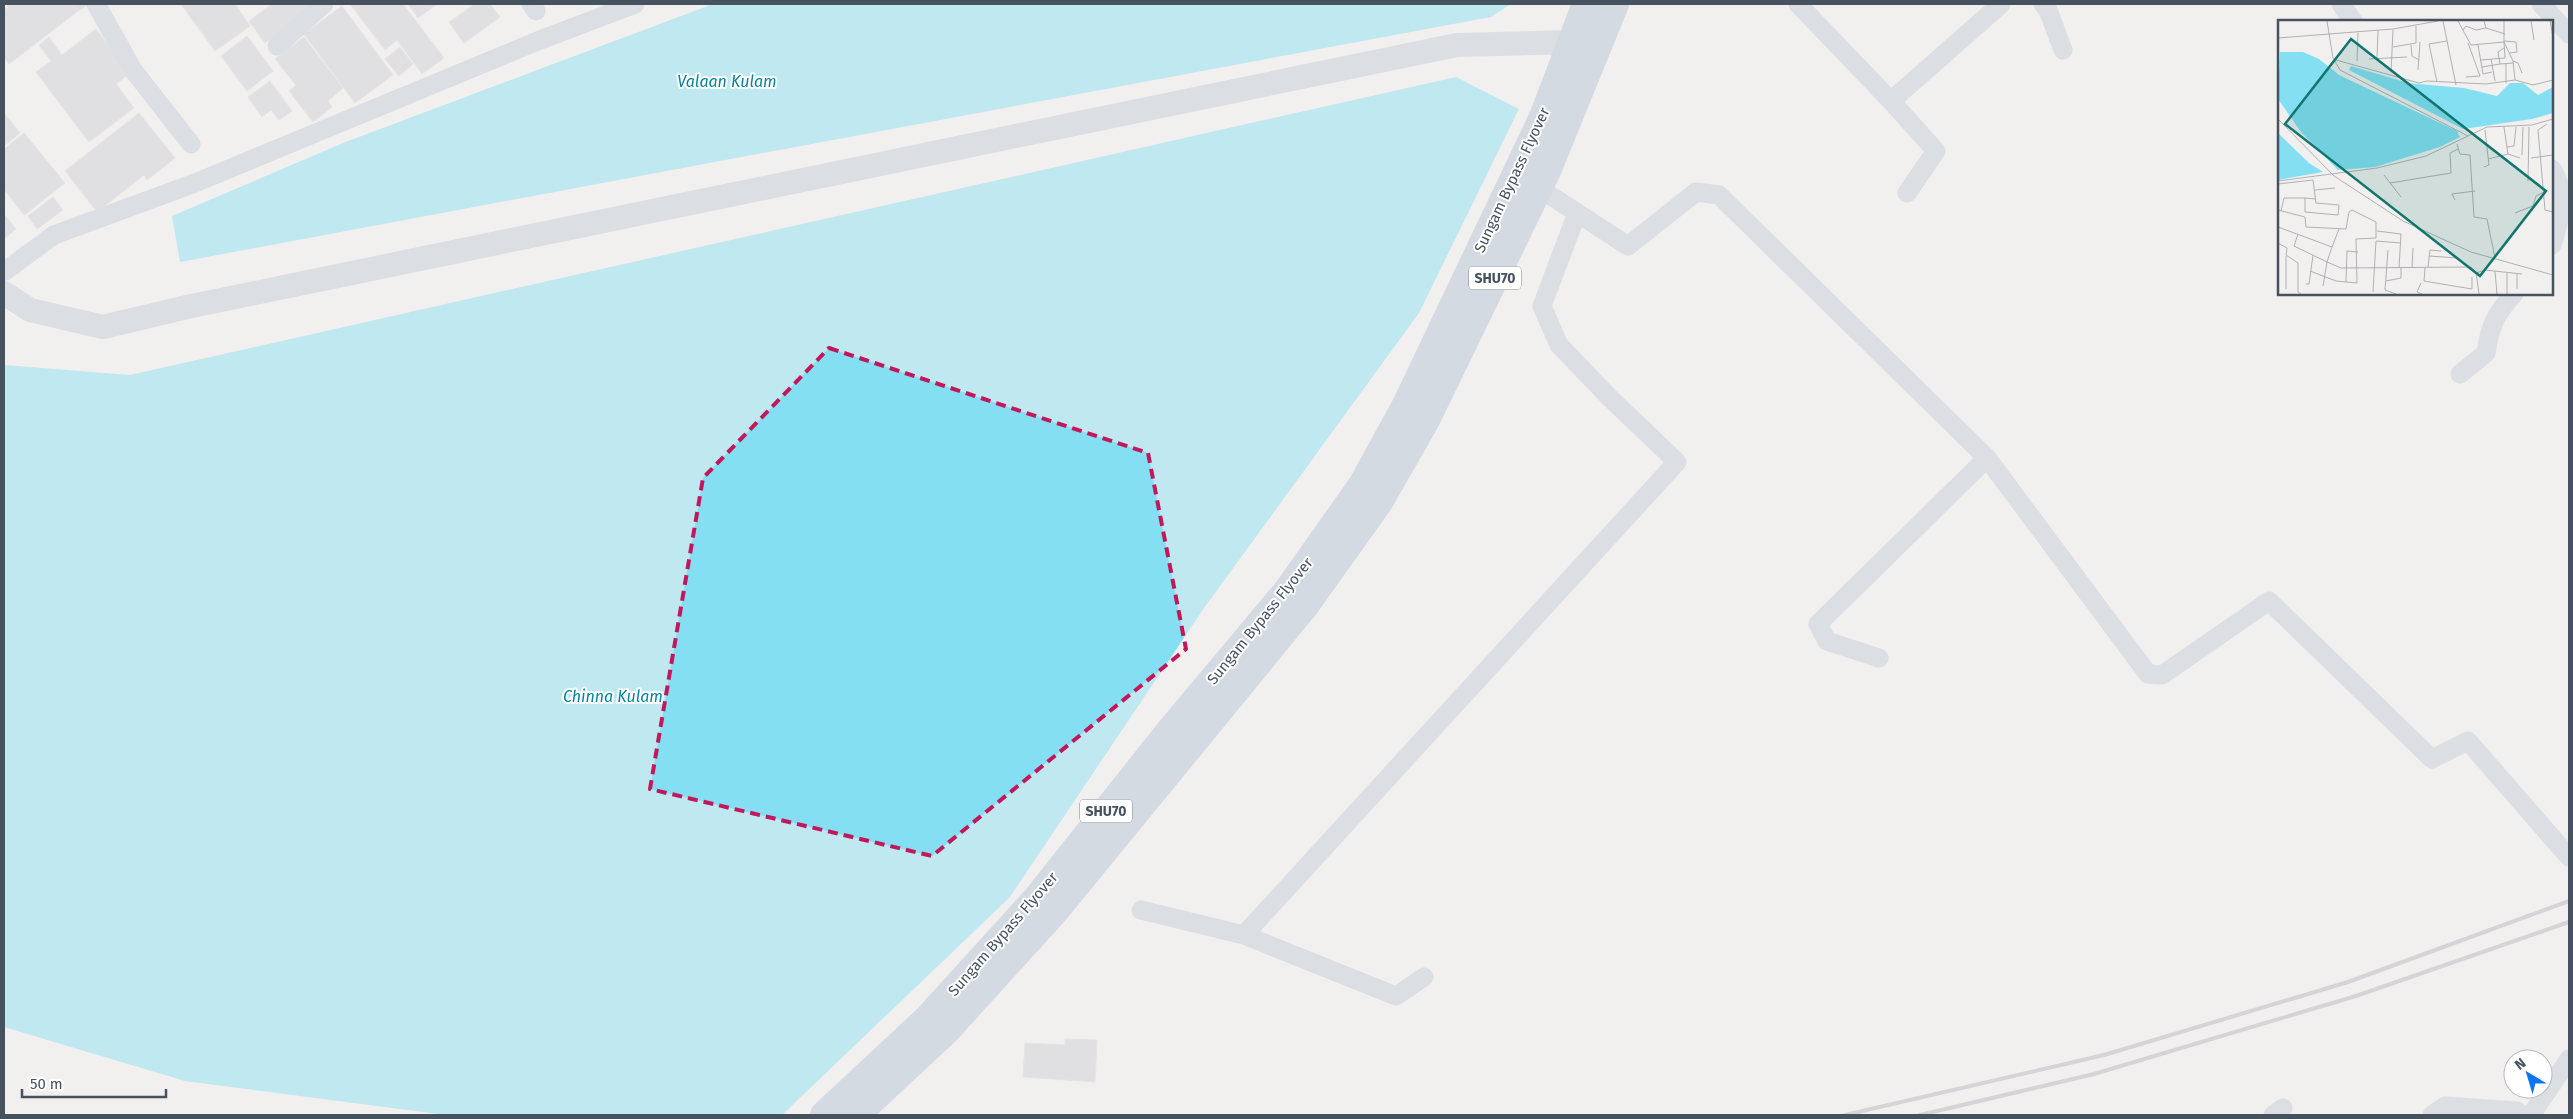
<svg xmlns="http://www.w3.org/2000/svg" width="2573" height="1119" font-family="'Fira Sans',sans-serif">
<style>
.water{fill:#84dff3}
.building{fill:#cbced4;stroke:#d3d5db}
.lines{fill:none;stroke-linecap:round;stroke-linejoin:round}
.minor{stroke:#bfcad2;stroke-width:19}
.tertiary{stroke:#bfcad2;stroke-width:24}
.primary{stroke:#adc0d0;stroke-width:28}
.rail{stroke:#b1b5ba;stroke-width:4}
.marked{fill:none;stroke:#c2185b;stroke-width:4;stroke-dasharray:10 6;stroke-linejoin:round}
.labels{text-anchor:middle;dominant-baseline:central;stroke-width:4;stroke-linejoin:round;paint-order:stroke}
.shield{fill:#fff;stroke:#7e878e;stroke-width:1}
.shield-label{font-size:14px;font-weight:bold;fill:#46535e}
.street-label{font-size:15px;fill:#46535e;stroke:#fff}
.water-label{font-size:16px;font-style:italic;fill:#03819d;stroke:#fff}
.inset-road{fill:none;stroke:#adb1b5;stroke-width:1}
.view{fill:#0f766e;fill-opacity:0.15;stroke:#0f766e;stroke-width:2.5}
.inset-edge{fill:none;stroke:#46535e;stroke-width:2.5}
</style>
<rect width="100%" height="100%" fill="#f2efef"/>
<g class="water">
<polygon points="713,4 1511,4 1491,17 180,262 172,216 343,143"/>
<polygon points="1456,77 1519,109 1419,313 1204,608 1010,897 782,1115 446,1115 185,1081 4,1027 4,365 130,375"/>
</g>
<g class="building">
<polygon points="7,4 72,4 78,11 9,64 4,57 4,10 8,7"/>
<polygon points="73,4 88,4 88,5 78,11"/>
<polygon points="181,4 235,4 250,26 215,51"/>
<polygon points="272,4 316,4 265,43 249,21"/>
<polygon points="350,4 403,4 444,58 422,74 397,40 385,50"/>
<polygon points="408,4 437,4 418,18"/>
<polygon points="475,4 490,4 500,17 464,43 449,22"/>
<polygon points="342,6 393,75 355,103 304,34"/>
<polygon points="96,29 130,73 116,84 134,108 89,142 36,72 51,61 39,45 49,37 62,55"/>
<polygon points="247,36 273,71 247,91 221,56"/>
<polygon points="304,37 343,88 328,101 332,107 313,122 289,91 296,85 275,59"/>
<polygon points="400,47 413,64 399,76 385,59"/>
<polygon points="270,81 292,111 279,120 271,110 262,117 248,97"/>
<polygon points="4,113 20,133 4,146"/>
<polygon points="139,113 175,158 147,180 144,175 97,212 65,171"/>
<polygon points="24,133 65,183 24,215 4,189 4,149"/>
<polygon points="53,197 63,210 37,229 28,216"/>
<polygon points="4,214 16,229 4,239"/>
<polygon points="1065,1039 1097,1040 1095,1082 1023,1077 1025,1043 1065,1045"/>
</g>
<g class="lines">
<g class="minor">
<polyline points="96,4 133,70 191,144"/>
<polyline points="531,4 536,11"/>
<polyline points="1798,4 1891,101 1936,151 1907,193"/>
<polyline points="2043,4 2048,10 2063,50"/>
<polyline points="2341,4 2353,21"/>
<polyline points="2541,4 2569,34"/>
<polyline points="277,46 324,4"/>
<polyline points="1891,101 2001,4"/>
<path d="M2552,169c16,26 8,50 0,76"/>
<polyline points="1539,188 1628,246 1696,192 1719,195 1987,458 2148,674 2162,675 2269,601 2432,759 2468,741 2569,857"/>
<polyline points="5,271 54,235 195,183 540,40 635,4"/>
<path d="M2460,374l26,-21c4,-27 9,-39 28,-59"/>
<polyline points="1879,658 1827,641 1818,624 1987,458"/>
<polyline points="1141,910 1244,935 1396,996 1424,977"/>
<polyline points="1244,935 1677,462 1610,398 1559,345 1542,306 1577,213"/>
<polyline points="2273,1115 2283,1108"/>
<polyline points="2432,1115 2445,1106 2517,1111 2521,1115"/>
<polyline points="2531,1115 2569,1059"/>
</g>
<polyline class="tertiary" points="4,293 30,310 103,327 187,307 1457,45 1570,42 1588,47"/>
<g class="primary">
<polyline points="824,1115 928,1018 1037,898 1168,733 1287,591 1362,485 1406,405 1543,117 1586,4"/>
<polyline points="856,1115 946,1031 1055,911 1304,607 1379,502 1426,420 1547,171 1615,4"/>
</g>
<g class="rail">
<polyline points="1845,1115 2104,1055 2348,982 2569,901"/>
<polyline points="1920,1115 2094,1074 2356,996 2569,922"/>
</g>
</g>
<path d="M0 0H2573V1119H0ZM829,348l319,105 38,196 -254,207 -282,-67 53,-311z" fill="#f2efef" fill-opacity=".55" fill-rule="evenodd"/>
<path class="marked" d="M829,348l319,105 38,196 -254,207 -282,-67 53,-311z"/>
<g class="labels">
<g class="shield">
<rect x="1469" y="266.5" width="52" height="23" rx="4"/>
<rect x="1080" y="799.5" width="52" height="23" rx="4"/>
</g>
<g class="shield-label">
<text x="1495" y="278">SHU70</text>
<text x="1106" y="811">SHU70</text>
</g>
<g class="street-label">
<text transform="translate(1512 180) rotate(-65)">Sungam Bypass Flyover</text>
<text transform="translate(1260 621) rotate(-51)">Sungam Bypass Flyover</text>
<text transform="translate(1003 934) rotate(-49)">Sungam Bypass Flyover</text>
</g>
<g class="water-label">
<text x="727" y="81">Valaan Kulam</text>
<text x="613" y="696">Chinna Kulam</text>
</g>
</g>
<g transform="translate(2278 20)">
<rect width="275" height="275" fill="#f2efef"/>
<path d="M2,32h23l16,7 20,16 118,56 3,6 -20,10 -65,20 -37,3 -37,-38 -23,-33zM73,46l57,17 56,5 33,8 13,-13h13l15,12 15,-8v26l-21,6 -69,10 -114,-59zM0,113l31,30 14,9 -45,8z" fill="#84dff3"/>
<path class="inset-road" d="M49,1l6,37 7,12 128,66M165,1l13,64M180,1l13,24 33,-3 1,16 -24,2M206,1l2,7 19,6M226,1v21l9,19 2,19M253,1l3,19M272,1l3,16M185,10l3,-4 10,4 10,-2M0,18l115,-9 45,-8M226,21l12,1 1,10 -7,1M133,25l1,11 7,4M200,25l5,29 9,-2M115,27l23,-4v-17M226,28l-6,4 2,12 13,-1M99,38l1,-27M91,39l38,-2M213,39l4,22M58,40l83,23 8,-2 59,3 29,-4 18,5 20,-5M79,41l1,-28M235,41l5,2 4,10M204,47l18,-3M140,50l2,-28M113,52l2,-42M188,57l14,-1 -12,-33M159,62l-8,-38 18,-3M228,63v-19M0,99l56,57 69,45 68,31 82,23M269,104l-9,6 7,80 8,2M226,107l4,27 12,4M179,124l3,10 10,1 4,62 13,2 8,39M229,127l7,-1 2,-19M244,135l1,-28M253,138l22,-3M210,139l20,-5M206,147l5,-2 -4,-35M106,155l17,22M0,161l99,-13 49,-12 61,-29 45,-2 21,-6M250,161l1,-54M112,163l61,-10 -1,-20 8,-4M0,164l35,-4 3,23 23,2 -1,10 -33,-3M37,170l20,-2M177,180l-3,-6 23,-3M0,190l27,7 1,10 40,2 3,-17 3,-2 24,12v16l-20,1 1,44 -21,-2 -26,-10M3,191l3,-13h21M27,192v-14l11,1M237,193l18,-7 3,-10 8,-4M0,207l54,20 7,-18M99,211l24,3 -2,34M20,214l-4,12 33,16 -4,24M98,221l25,2M0,223l9,5 -1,7 12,8v29l3,2M54,227l-5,15 14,6 130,-1 5,5 3,22M110,230l-3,40 11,4M151,236l29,2M150,247l2,-17 11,1M134,248l1,-20M147,248l-1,13 48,8v-12M217,251l2,23M198,253l9,-3 37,4M229,253v21M108,261l15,-3v-10M68,262l1,-31 11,1M143,263l-4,9 5,2M28,264h3l4,-29M8,269v-33M239,269v-16M95,272l3,-51"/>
<path class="view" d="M73,19l195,152 -66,85 -195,-152z"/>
<rect width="275" height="275" class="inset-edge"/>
</g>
<rect width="2573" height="1119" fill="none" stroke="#46535e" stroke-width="10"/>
<g transform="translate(2528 1074) rotate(322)"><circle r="24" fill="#ffffff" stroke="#b5babf"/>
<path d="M0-4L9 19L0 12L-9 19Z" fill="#0b76f0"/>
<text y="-8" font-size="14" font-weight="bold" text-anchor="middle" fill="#46535e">N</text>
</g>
<path d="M22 1089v8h144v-8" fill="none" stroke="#46535e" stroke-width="2.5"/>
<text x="30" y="1089" font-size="15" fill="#46535e" stroke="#ffffff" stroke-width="4" paint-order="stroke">50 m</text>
</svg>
